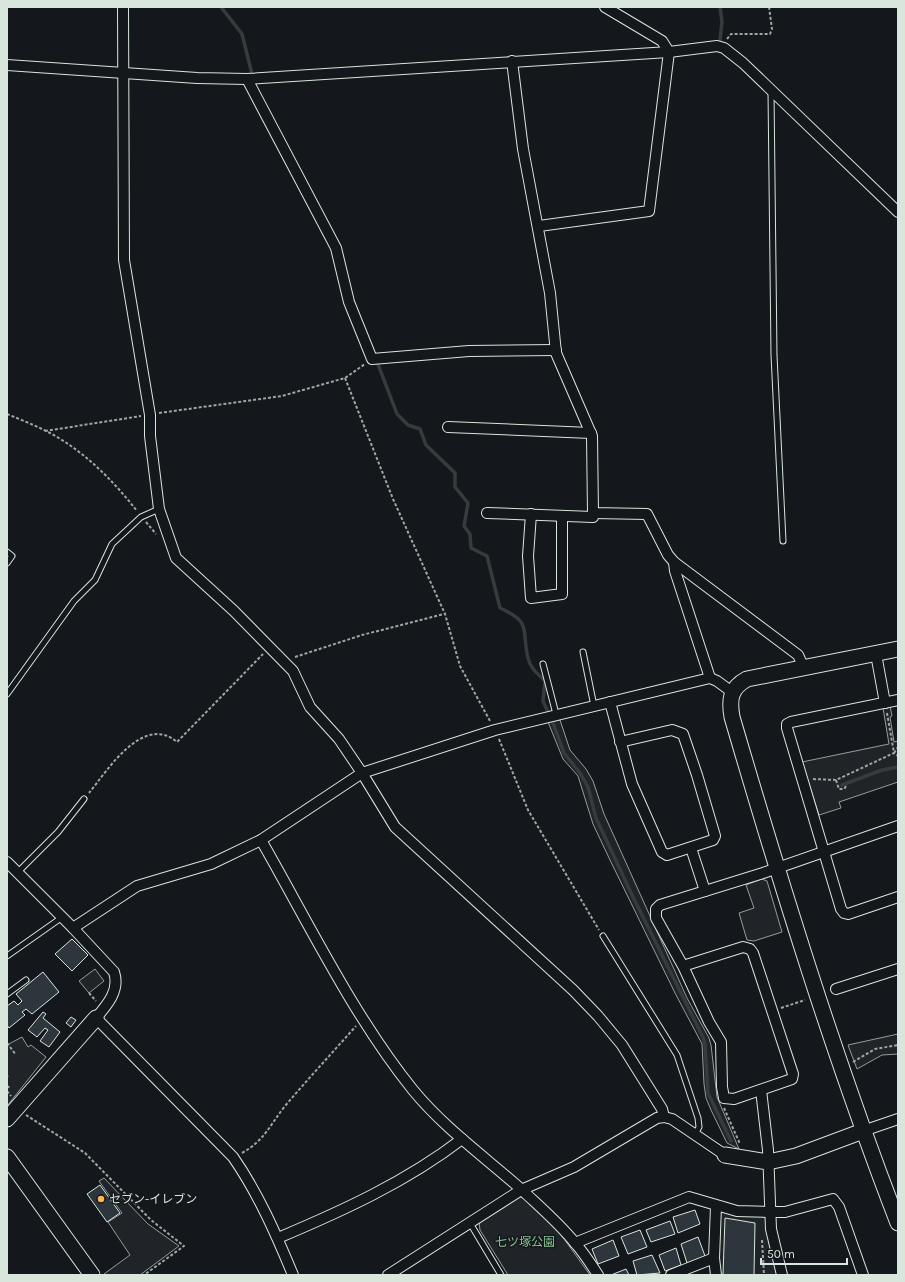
<svg xmlns="http://www.w3.org/2000/svg" width="905" height="1282" font-family="Karla,'Noto Sans JP',sans-serif">
<style>
.green{fill:#202428;stroke:#939e99}
.lines{fill:none;stroke-linecap:round;stroke-linejoin:round}
.stream{stroke:#363b3e;stroke-width:3.5}
.building{fill:#2c363c;stroke:#d8e6dc}
.lane-casing{stroke:#d8e6dc;stroke-width:7}
.street-casing{stroke:#d8e6dc;stroke-width:12}
.secondary-casing{stroke:#d8e6dc;stroke-width:17}
.path{stroke:#9da8a2;stroke-width:2;stroke-dasharray:3 2;stroke-linecap:butt}
.lane{stroke:#14181c;stroke-width:5}
.street{stroke:#14181c;stroke-width:10}
.secondary{stroke:#14181c;stroke-width:15}
.poi-dot{fill:#ffb74d;stroke:#14181c;stroke-width:1.5}
.labels{text-anchor:middle;dominant-baseline:central;stroke-width:3;stroke-linejoin:round;paint-order:stroke}
.poi-label{font-size:12px;fill:#d8e6dc;stroke:#14181c;text-anchor:start}
.park-label{font-size:12px;fill:#8ac095;stroke:#14181c}
</style>
<rect width="100%" height="100%" fill="#14181c"/>
<g class="green">
<polygon points="890,706 892,716 890,717 894,742 898,741 898,782 839,802 841,808 819,815 802,762 889,744 883,708"/>
<polygon points="560,720 570,750 586,769 593,781 604,814 687,998 709,1038 711,1045 717,1097 739,1149 727,1143 711,1110 706,1098 704,1084 702,1044 675,993 610,860 593,824 578,776 563,759 548,722"/>
<polygon points="762,879 767,881 782,932 754,941 747,940 739,913 754,908 746,885"/>
<polygon points="95,969 104,981 89,993 79,981"/>
<polygon points="898,1034 898,1054 882,1055 857,1069 848,1045"/>
<polygon points="22,1037 28,1047 31,1045 46,1057 7,1106 7,1045"/>
<polygon points="104,1178 148,1224 179,1246 140,1275 105,1275 104,1274 130,1255 108,1222 122,1213 99,1181"/>
<polygon points="520,1197 527,1199 559,1232 590,1275 508,1275 480,1230 479,1222"/>
<polygon points="723,1211 764,1217 768,1221 782,1275 717,1275 717,1217"/>
</g>
<g class="lines">
<g class="stream">
<polyline points="221,7 242,34 253,78"/>
<polyline points="720,40 722,22 720,7"/>
<path d="M376,359l21,55 11,11 12,4 6,16 29,28v14l13,16 -4,23 6,8 1,14 16,8 13,52c33,15 21,21 28,50 2,10 10,16 17,23l-2,20 10,22 11,30 16,20 8,14 8,31 37,79 70,140 2,7 3,49 23,48"/>
<polyline points="842,785 882,770 898,767"/>
</g>
</g>
<g class="building">
<polygon points="72,939 88,955 72,971 55,954"/>
<polygon points="43,972 59,992 32,1014 26,1009 22,1012 25,1015 9,1028 7,1025 7,1006 14,1001 18,1005 22,1001 16,994"/>
<polygon points="43,1012 46,1014 43,1018 60,1032 49,1047 40,1041 48,1030 45,1028 37,1037 28,1030"/>
<polygon points="71,1017 76,1020 71,1027 66,1023"/>
<polygon points="100,1185 120,1213 107,1222 87,1194"/>
<polygon points="695,1210 700,1224 678,1233 673,1217"/>
<polygon points="725,1218 755,1223 754,1275 723,1275"/>
<polygon points="670,1221 675,1234 651,1242 646,1230"/>
<polygon points="640,1230 647,1247 628,1254 621,1237"/>
<polygon points="698,1237 705,1256 687,1263 681,1244"/>
<polygon points="613,1240 619,1256 598,1264 592,1249"/>
<polygon points="676,1248 681,1265 665,1271 659,1255"/>
<polygon points="652,1255 660,1273 637,1275 633,1261"/>
<polygon points="626,1269 629,1275 611,1275"/>
</g>
<g class="lines">
<g class="lane-casing">
<g id="lane">
<polyline points="771,92 774,355 783,541"/>
<polyline points="7,552 12,556 7,563"/>
<polyline points="583,652 594,706"/>
<polyline points="543,664 556,714"/>
<polyline points="7,694 74,601 95,580 112,544 141,517 159,509"/>
<polyline points="17,873 58,832 84,799"/>
<polyline points="603,936 677,1055 698,1118 699,1127 695,1135"/>
<polyline points="7,956 61,918"/>
<polyline points="7,994 26,980"/>
<polyline points="470,1223 501,1275"/>
</g>
</g>
<g class="street-casing">
<g id="street">
<polyline points="123,7 124,260 150,415 150,436 159,509 176,558 234,611 293,671 310,707 339,739 362,773 495,730 710,678 717,681 732,692"/>
<polyline points="512,61 523,149 550,293 556,353 592,436 593,513 647,514 668,555 674,562 798,655 804,668"/>
<polyline points="7,65 197,78 247,79 669,52 717,46 724,48 743,63 898,212"/>
<polyline points="247,79 336,248 349,302 372,359 469,351 556,350"/>
<polyline points="539,226 649,211 669,52 662,41 605,7"/>
<polyline points="448,427 591,433"/>
<polyline points="487,513 593,517 593,513"/>
<polyline points="531,514 528,556 531,598 562,594 562,516"/>
<polyline points="674,562 675,571 710,678"/>
<polyline points="876,654 885,703"/>
<polyline points="898,700 791,722 787,724 787,728 841,909 844,913 848,914 898,897"/>
<polyline points="610,702 632,784 662,852 667,855 713,840 715,836 697,775 683,734 672,730 620,742"/>
<path d="M261,840c47,82 93,177 152,250 31,38 72,67 109,100 18,17 38,34 53,53 9,10 16,21 23,32"/>
<polyline points="691,848 705,891"/>
<path d="M7,862l66,66 41,44c6,18 -6,32 -18,46l137,139c25,36 43,77 60,118"/>
<polyline points="73,928 137,886 211,864 261,840 362,773 395,827 573,990 598,1016 622,1045 662,1109 664,1117"/>
<polyline points="683,966 743,947 750,949 753,953 793,1074 792,1079 734,1099 724,1098 722,1087 721,1042 709,1022 683,966 656,918 656,909 660,905 763,873 898,826"/>
<polyline points="836,989 898,969"/>
<polyline points="761,1090 768,1150 771,1229 782,1275"/>
<polyline points="863,1131 898,1119"/>
<path d="M278,1238c64,-27 128,-56 184,-99"/>
<polyline points="575,1243 689,1197 737,1211 770,1212 785,1212 833,1199 839,1207 863,1275"/>
<polyline points="388,1275 521,1190 574,1167 657,1118 664,1117 672,1119 725,1155"/>
<polyline points="671,1275 714,1258"/>
<polyline points="716,1275 714,1258 716,1206"/>
</g>
</g>
<g class="secondary-casing">
<g id="secondary">
<path d="M898,649l-151,30c-17,9 -18,21 -15,38 50,171 102,340 166,506"/>
<polyline points="7,1119 96,1018"/>
<polyline points="725,1155 768,1162 796,1156 863,1131"/>
<polyline points="7,1157 92,1275"/>
</g>
</g>
<g class="path">
<polyline points="727,39 731,34 770,34 772,29 769,7"/>
<polyline points="345,378 393,499 445,614 460,666 490,721"/>
<polyline points="159,413 282,396 345,378 365,364"/>
<path d="M7,414c12,5 25,10 37,16 37,18 68,49 93,81"/>
<polyline points="45,431 141,416"/>
<polyline points="146,522 156,534"/>
<polyline points="295,657 362,635 444,614"/>
<polyline points="887,713 894,753"/>
<polyline points="499,739 528,810 599,930"/>
<polyline points="894,753 898,747"/>
<polyline points="813,779 836,780 894,753 898,756"/>
<polyline points="836,780 839,789 844,789 847,785"/>
<path d="M89,793c18,-22 54,-80 88,-51l86,-88"/>
<polyline points="89,993 96,1001"/>
<polyline points="781,1008 805,1000"/>
<polyline points="7,1043 16,1055"/>
<polyline points="853,1062 875,1049 898,1045"/>
<polyline points="7,1076 8,1077"/>
<polyline points="7,1088 11,1085"/>
<polyline points="7,1091 11,1096"/>
<polyline points="724,1108 740,1144"/>
<polyline points="26,1115 85,1153 151,1220 184,1246 144,1275"/>
<path d="M242,1153c22,-12 28,-28 43,-47 23,-27 47,-53 71,-80"/>
<polyline points="762,1240 764,1275"/>
</g>
<use href="#lane" class="lane"/>
<use href="#street" class="street"/>
<use href="#secondary" class="secondary"/>
</g>
<circle class="poi-dot" cx="101" cy="1199" r="4"/>
<g class="labels">
<g class="poi-label">
<text x="109" y="1199">セブン-イレブン</text>
</g>
<g class="park-label">
<text x="525" y="1242">七ツ塚公園</text>
</g>
</g>
<rect width="905" height="1282" fill="none" stroke="#d8e6dc" stroke-width="16"/>
<path d="M761 1258v6h86v-6" fill="none" stroke="#d8e6dc" stroke-width="2"/>
<text x="767" y="1258" font-size="12" fill="#d8e6dc" stroke="#14181c" stroke-width="3" paint-order="stroke">50 m</text>
</svg>
